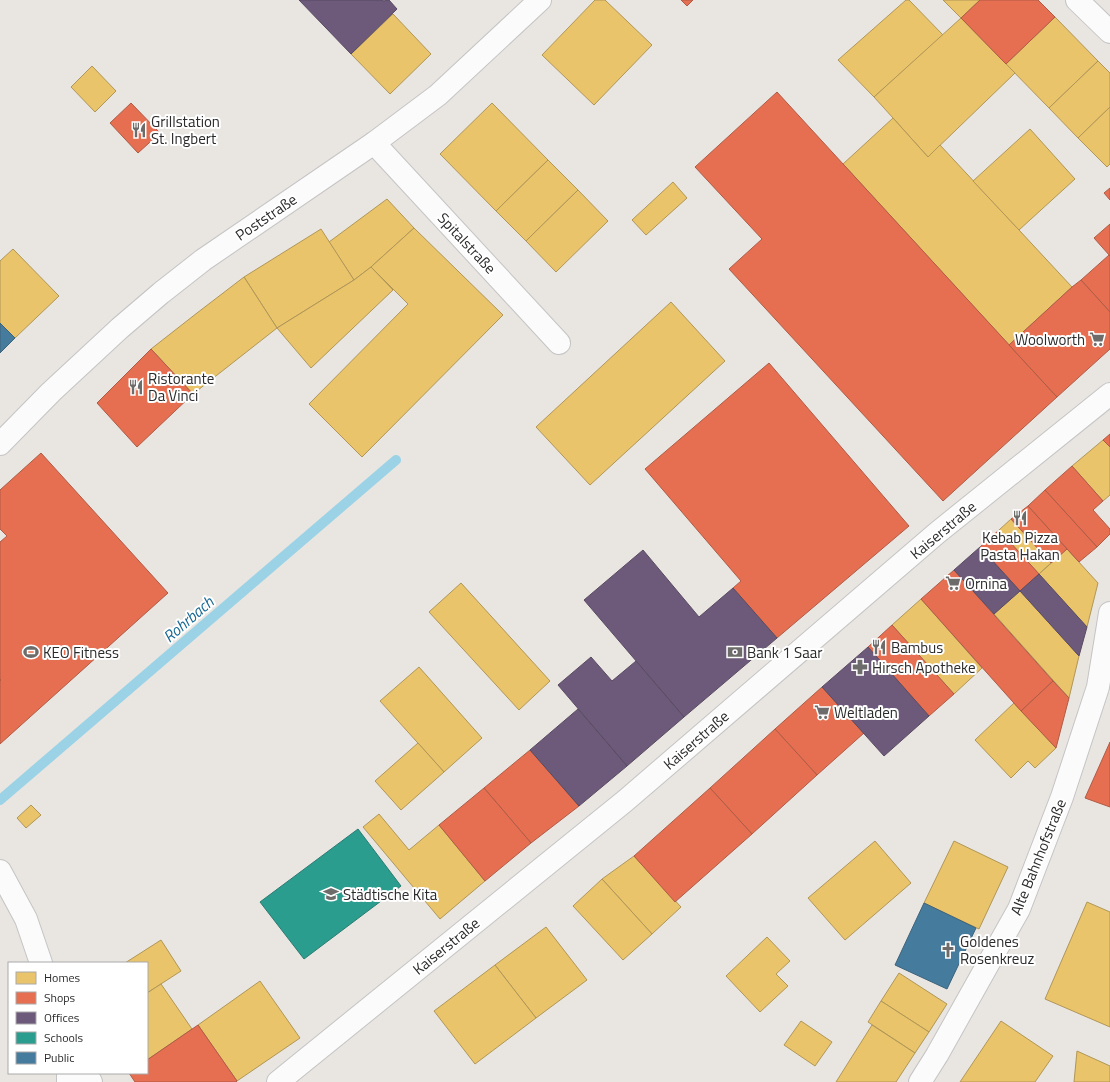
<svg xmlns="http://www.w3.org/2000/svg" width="1110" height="1082" font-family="'Titillium Web',sans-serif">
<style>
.homes{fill:#e9c46a;stroke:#b09657}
.shops{fill:#e76f51;stroke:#af5b46}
.offices{fill:#6d597a;stroke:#594b62}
.schools{fill:#2a9d8f;stroke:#2a7b71}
.public{fill:#457b9d;stroke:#3d637b}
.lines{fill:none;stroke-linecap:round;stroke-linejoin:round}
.stream{stroke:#9bd2e5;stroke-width:10}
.minor-casing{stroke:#c5c4c4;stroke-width:24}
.secondary-casing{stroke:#c5c4c4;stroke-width:24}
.minor{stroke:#fcfbfb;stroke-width:22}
.secondary{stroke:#fcfbfb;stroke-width:22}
.labels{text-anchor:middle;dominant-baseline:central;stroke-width:4;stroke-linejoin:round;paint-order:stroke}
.poi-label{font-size:15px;fill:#2b2b2b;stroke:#fff;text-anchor:start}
.street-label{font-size:15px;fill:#2b2b2b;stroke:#fff}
.water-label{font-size:16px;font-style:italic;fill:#186893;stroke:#fff}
</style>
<rect width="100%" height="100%" fill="#e9e6e2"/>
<g class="homes">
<polygon points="595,0 605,0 652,45 594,105 542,55"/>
<polygon points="906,0 909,0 943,35 874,97 838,60"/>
<polygon points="943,0 980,0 961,18"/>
<polygon points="393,14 431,54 390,94 351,54"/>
<polygon points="1055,17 1098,61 1049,108 1006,64"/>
<polygon points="961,18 1015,73 928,157 893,118 874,97"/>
<polygon points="1098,61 1110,73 1110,107 1078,138 1049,108"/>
<polygon points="92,66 116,91 95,112 71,87"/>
<polygon points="492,103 548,160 496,211 440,154"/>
<polygon points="1110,107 1110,164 1107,167 1078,138"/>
<polygon points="893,118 928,157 940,145 1072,287 1009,345 843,164"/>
<polygon points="1030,129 1075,179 1019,230 973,181"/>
<polygon points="548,160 578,190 526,241 496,211"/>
<polygon points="673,182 687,198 646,235 632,220"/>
<polygon points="578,190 608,221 556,272 526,241"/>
<polygon points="387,199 414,228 371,267 354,280 329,242"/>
<polygon points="414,228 503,315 362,457 309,404 408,304 371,267"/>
<polygon points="321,229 354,280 277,328 244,277"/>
<polygon points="13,249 59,296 15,338 0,323 0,261"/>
<polygon points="371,267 393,290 311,368 277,328 354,280"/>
<polygon points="244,277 277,328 193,394 151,349 197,313"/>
<polygon points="671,302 725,361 590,485 536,427"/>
<polygon points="1103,440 1110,447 1110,495 1103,501 1072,466"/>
<polygon points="1011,519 1051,563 1039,574 999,530"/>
<polygon points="1067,549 1098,583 1087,627 1039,574"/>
<polygon points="461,583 550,681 519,710 429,612"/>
<polygon points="1020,591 1079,656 1069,698 994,614"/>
<polygon points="921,599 982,668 954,694 892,625"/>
<polygon points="419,667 482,738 444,772 380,701"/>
<polygon points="1014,703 1056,748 1035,768 1028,761 1011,778 975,740"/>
<polygon points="418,743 444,772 401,810 375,781"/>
<polygon points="31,805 41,815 26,828 17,818"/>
<polygon points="379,814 409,850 439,825 485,881 440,919 363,827"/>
<polygon points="875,841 911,883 845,940 808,898"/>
<polygon points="954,841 1008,867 979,929 924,903"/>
<polygon points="634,856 681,907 652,934 602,879"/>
<polygon points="602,879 652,934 623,960 573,906"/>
<polygon points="1087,902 1110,912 1110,1027 1045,999"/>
<polygon points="546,927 587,980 536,1018 495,965"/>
<polygon points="767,937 790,961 776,974 788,986 760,1012 726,976"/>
<polygon points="161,940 181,971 147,993 147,963 125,963"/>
<polygon points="495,965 536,1018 475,1064 434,1011"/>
<polygon points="899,973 947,1004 929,1032 881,1001"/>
<polygon points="260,981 300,1038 237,1081 198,1025"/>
<polygon points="161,984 192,1029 147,1060 147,993"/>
<polygon points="881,1001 929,1032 915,1053 868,1022"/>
<polygon points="801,1021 832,1042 815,1066 784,1045"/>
<polygon points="1001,1021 1053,1056 1035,1082 960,1082"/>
<polygon points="872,1025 915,1053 896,1082 836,1082"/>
<polygon points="1077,1051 1110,1066 1110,1082 1074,1082"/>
</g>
<g class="shops">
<polygon points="681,0 693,0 687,6"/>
<polygon points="980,0 1038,0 1055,17 1006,64 961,18"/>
<polygon points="777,92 1057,397 943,501 729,269 762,239 695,167"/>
<polygon points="131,103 160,133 138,153 110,123"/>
<polygon points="1110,188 1110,200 1104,193"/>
<polygon points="1110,224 1110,256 1094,238"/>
<polygon points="1109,255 1110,256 1110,312 1081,280"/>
<polygon points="1081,280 1110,312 1110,349 1057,397 1009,345 1072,287"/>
<polygon points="151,349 193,394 137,447 97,403"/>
<polygon points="769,363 909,526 777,638 733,588 741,581 645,469"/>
<polygon points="1110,434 1110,447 1103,440"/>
<polygon points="41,453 168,593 0,744 0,681 1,680 0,679 0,542 7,536 0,529 0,490"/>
<polygon points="1072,466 1103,501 1093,510 1110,529 1110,534 1097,547 1045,490"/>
<polygon points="1045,490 1097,547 1079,562 1028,506"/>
<polygon points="1028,506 1067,549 1051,563 1011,519"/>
<polygon points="999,530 1039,574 1020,591 980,547"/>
<polygon points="954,570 1053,681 1021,711 921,599"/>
<polygon points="892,625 954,694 929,716 868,647"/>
<polygon points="1053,681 1069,698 1056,748 1021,711"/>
<polygon points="822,687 864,733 817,775 775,729"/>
<polygon points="775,729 817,775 752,834 710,788"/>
<polygon points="1110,742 1110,807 1085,798"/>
<polygon points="530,750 579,806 531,843 484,788"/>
<polygon points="484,788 531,843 485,881 439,825"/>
<polygon points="710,788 752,834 675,902 634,856"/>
<polygon points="198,1025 237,1081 236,1082 135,1082 129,1073 147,1073 147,1060"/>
</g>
<g class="offices">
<polygon points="299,0 383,0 384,2 385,0 389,0 397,9 351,54"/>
<polygon points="980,547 1020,591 994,614 954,570"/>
<polygon points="643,550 699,617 733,588 777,638 684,717 584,600"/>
<polygon points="1039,574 1087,627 1079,656 1020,591"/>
<polygon points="868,647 929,716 884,756 822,687"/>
<polygon points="591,657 612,681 636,661 684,717 627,766 558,685"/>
<polygon points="578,709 627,766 579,806 530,750"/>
</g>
<polygon class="schools" points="358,829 401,886 304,959 260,902"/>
<g class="public">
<polygon points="0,323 15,338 0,353"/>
<polygon points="924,903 976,928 947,989 895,965"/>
</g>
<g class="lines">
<polyline class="stream" points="0,800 396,460"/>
<g class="minor-casing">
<g id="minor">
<polyline points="1077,0 1110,32"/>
<polyline points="374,143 559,343"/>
<polyline points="278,1082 625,801 937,533 1110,394"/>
<polyline points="920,1082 937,1055 1019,909 1062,797 1098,687 1110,613"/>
</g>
</g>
<g class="secondary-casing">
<g id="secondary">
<polyline points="0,444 51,392 120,328 161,293 203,260 374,143 438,95 540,0"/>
<polyline points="0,871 26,919 41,963"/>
<polyline points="68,1073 68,1082"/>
<polyline points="86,1073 91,1082"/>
</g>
</g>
<use href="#minor" class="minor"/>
<use href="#secondary" class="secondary"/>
</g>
<defs>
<g id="restaurant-bare" transform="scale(1.2)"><path d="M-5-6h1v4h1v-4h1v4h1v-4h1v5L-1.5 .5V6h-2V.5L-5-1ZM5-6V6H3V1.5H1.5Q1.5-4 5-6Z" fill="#6e6c6b" stroke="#fff" stroke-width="2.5" paint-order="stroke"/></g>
<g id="supermarket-bare" transform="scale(1.2)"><path d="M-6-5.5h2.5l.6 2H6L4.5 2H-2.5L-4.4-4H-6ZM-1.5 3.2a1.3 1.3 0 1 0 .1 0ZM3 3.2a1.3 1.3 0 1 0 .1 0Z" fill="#6e6c6b" stroke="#fff" stroke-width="2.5" paint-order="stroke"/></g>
<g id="stadium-bare" transform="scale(1.2)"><path d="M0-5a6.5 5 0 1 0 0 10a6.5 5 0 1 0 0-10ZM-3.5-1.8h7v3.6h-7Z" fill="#6e6c6b" stroke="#fff" stroke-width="2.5" paint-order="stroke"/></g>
<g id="bank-bare" transform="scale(1.2)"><path d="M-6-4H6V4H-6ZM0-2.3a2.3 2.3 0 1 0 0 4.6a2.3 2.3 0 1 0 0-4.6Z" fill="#6e6c6b" stroke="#fff" stroke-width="2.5" paint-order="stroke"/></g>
<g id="pharmacy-bare" transform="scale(1.2)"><path d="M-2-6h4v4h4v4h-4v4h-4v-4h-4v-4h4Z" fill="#6e6c6b" stroke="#fff" stroke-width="2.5" paint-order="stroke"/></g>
<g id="school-bare" transform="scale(1.2)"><path d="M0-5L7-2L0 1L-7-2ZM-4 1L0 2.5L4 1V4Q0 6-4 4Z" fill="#6e6c6b" stroke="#fff" stroke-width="2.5" paint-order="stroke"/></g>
<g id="church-bare" transform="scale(1.2)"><path d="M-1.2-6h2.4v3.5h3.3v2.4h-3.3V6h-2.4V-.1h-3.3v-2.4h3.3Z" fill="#6e6c6b" stroke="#fff" stroke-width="2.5" paint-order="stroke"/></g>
</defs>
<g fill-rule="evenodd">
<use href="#restaurant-bare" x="139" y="130"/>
<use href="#supermarket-bare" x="1097" y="339"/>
<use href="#restaurant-bare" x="136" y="387"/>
<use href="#restaurant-bare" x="1020" y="518"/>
<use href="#supermarket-bare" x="953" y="583"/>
<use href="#restaurant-bare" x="879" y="647"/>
<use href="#stadium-bare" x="31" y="652"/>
<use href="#bank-bare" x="735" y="652"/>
<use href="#pharmacy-bare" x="860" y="667"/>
<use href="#supermarket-bare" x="822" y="712"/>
<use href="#school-bare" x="331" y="894"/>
<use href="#church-bare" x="948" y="950"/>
</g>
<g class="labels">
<g class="poi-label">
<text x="151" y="121">Grillstation<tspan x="151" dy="17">St. Ingbert</tspan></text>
<text x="1085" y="339" text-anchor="end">Woolworth</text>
<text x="148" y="378">Ristorante<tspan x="148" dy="17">Da Vinci</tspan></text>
<text x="1020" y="537" text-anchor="middle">Kebab Pizza<tspan x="1020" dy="17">Pasta Hakan</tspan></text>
<text x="965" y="583">Ornina</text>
<text x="891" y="647">Bambus</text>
<text x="43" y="652">KEO Fitness</text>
<text x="747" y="652">Bank 1 Saar</text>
<text x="872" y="667">Hirsch Apotheke</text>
<text x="834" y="712">Weltladen</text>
<text x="343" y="894">Städtische Kita</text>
<text x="960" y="941">Goldenes<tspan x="960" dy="17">Rosenkreuz</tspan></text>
</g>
<g class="street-label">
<text transform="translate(266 217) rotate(-34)">Poststraße</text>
<text transform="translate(467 243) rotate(47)">Spitalstraße</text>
<text transform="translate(943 530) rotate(-40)">Kaiserstraße</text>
<text transform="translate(696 740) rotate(-41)">Kaiserstraße</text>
<text transform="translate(1038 857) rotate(-68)">Alte Bahnhofstraße</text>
<text transform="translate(446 946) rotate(-39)">Kaiserstraße</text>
</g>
<g class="water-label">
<text transform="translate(188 619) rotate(-41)">Rohrbach</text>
</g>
</g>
<rect x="8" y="962" width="140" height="112" fill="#ffffff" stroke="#aaaaaa"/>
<rect x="16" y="972" width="20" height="12" fill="#e9c46a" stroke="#aaaaaa"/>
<text x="44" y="982" font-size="12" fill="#2b2b2b">Homes</text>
<rect x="16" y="992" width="20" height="12" fill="#e76f51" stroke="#aaaaaa"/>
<text x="44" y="1002" font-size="12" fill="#2b2b2b">Shops</text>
<rect x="16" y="1012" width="20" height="12" fill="#6d597a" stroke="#aaaaaa"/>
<text x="44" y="1022" font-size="12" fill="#2b2b2b">Offices</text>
<rect x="16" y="1032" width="20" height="12" fill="#2a9d8f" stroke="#aaaaaa"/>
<text x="44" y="1042" font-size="12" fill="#2b2b2b">Schools</text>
<rect x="16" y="1052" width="20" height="12" fill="#457b9d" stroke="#aaaaaa"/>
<text x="44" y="1062" font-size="12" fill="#2b2b2b">Public</text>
</svg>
